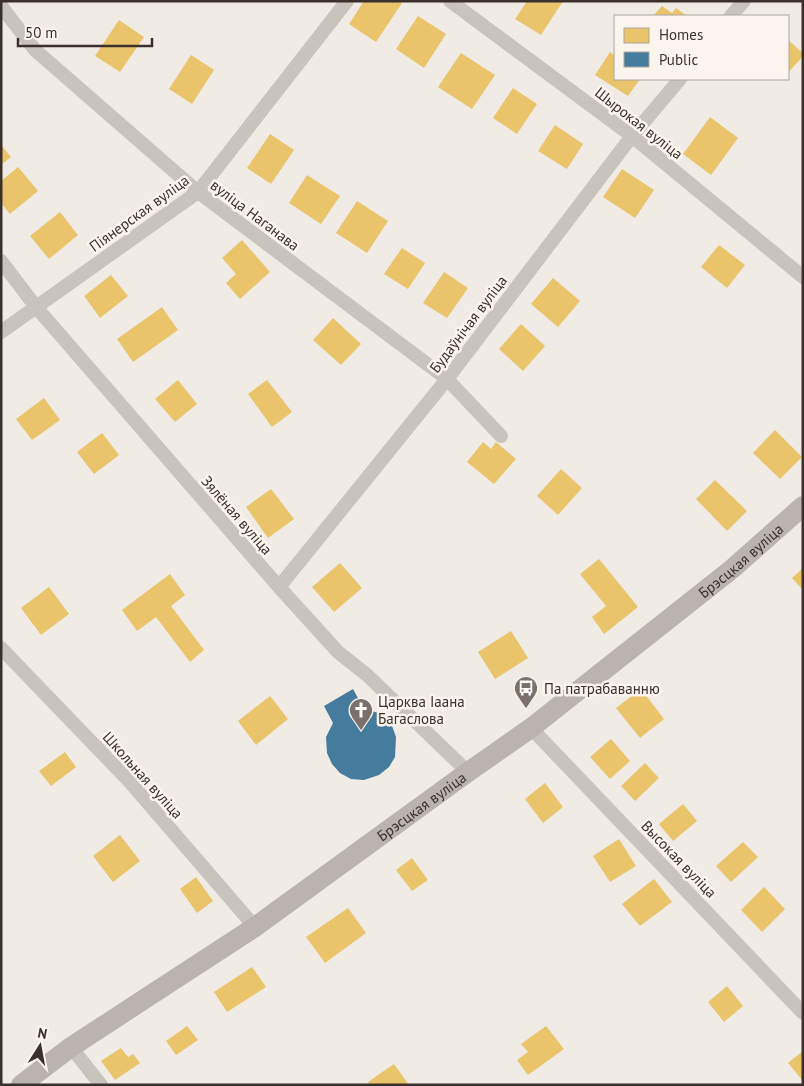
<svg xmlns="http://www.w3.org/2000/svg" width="804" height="1086" font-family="'PT Sans',sans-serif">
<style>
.homes{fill:#e9c46a}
.public{fill:#457b9d}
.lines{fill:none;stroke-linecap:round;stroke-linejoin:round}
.street{stroke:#c9c3be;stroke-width:14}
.secondary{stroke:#bab3ae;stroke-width:20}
.labels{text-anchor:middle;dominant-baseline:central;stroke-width:5;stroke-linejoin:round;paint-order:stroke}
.street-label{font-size:15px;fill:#3b302b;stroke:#fbf5ee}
.poi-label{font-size:15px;fill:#3b302b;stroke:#fbf5ee;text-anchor:start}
</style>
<rect width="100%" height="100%" fill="#f0ebe5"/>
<g class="homes">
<polygon points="364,1 399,1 402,3 376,42 349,24"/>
<polygon points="527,1 563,1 541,35 515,19"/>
<polygon points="662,6 672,13 676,8 687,16 653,16"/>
<polygon points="418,16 446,34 424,68 396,49"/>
<polygon points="119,20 144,37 120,72 95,56"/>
<polygon points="788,40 803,53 803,56 788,73"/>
<polygon points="610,52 615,56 615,79 640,79 628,96 595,75"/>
<polygon points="461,53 495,75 472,109 438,87"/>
<polygon points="191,55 214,70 192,104 169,89"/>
<polygon points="513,88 537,104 517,134 493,118"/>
<polygon points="710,117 738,138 711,175 683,154"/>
<polygon points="555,125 583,144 567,169 538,151"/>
<polygon points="270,134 294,150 271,184 247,168"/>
<polygon points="1,145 11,157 1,165"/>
<polygon points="18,167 38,191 10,214 1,203 1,181"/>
<polygon points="622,169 654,190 635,218 603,197"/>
<polygon points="307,175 340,196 321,224 289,203"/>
<polygon points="357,201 388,221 367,253 336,233"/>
<polygon points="60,212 78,235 49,259 30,236"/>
<polygon points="242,240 270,272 240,299 226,283 236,274 222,258"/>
<polygon points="719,245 745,265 727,288 701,267"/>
<polygon points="402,248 425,263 408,289 384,274"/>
<polygon points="444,272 468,288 447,318 423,303"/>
<polygon points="111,275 128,296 100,318 84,296"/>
<polygon points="553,278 580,301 558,327 531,304"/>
<polygon points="162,307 178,330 133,362 117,339"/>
<polygon points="333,318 361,344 341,365 313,340"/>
<polygon points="521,324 545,346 523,371 499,349"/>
<polygon points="178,380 197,404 175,422 155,399"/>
<polygon points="267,380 292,412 272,427 248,394"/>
<polygon points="44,398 60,420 32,440 16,419"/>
<polygon points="775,430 802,457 780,479 753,453"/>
<polygon points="102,433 119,455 94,474 77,452"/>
<polygon points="483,442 491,449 496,442 516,459 494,484 467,462"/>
<polygon points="561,469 582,488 558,515 537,496"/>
<polygon points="715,480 747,511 727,531 696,499"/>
<polygon points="271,489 294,519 268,538 246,507"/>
<polygon points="599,559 638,607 604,634 592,617 606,606 580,574"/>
<polygon points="340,563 362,588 334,612 312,587"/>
<polygon points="803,568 803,590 792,578"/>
<polygon points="170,574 185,595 171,606 204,650 190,662 156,617 137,631 122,610"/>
<polygon points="49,587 69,614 41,635 21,608"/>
<polygon points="511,631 528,658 495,679 478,652"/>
<polygon points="641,689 664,719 640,738 616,708"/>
<polygon points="270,696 288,719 256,745 238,721"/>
<polygon points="611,739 630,761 610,779 590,757"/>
<polygon points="65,752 76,767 51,786 39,771"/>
<polygon points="645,763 659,778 635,801 621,786"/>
<polygon points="545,783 563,807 543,823 525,799"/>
<polygon points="683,804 697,821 673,841 659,824"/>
<polygon points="120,835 140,861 113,882 93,856"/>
<polygon points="619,839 636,866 610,882 593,856"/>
<polygon points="743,842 758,857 731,882 716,866"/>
<polygon points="412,858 428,880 412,891 396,870"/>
<polygon points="196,877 213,901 197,913 180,889"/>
<polygon points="654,879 672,902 640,926 622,904"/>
<polygon points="764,887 785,909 762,932 741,910"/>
<polygon points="348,908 366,933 325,963 306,937"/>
<polygon points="252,967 266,987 227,1012 214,992"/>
<polygon points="727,986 743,1006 724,1022 708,1002"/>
<polygon points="187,1026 198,1040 176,1055 166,1041"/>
<polygon points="546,1026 564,1049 528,1075 517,1060 528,1052 521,1044"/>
<polygon points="121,1048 128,1057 133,1054 140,1063 115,1080 101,1061"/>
<polygon points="803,1051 803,1081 788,1063"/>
<polygon points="394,1064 409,1085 370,1085 368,1082"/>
</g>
<polygon class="public" points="353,689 364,709 379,713 392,726 396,737 395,757 389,767 379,775 364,780 351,779 340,773 332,764 327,753 326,737 333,723 324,706"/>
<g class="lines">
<g class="street">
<polyline points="450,1 632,136 803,277"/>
<polyline points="1,6 35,50 198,192 447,379 501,436"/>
<polyline points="731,16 744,1"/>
<polyline points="1,261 36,307 279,587 338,652 367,675 468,772"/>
<polyline points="1,332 198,192 347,1"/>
<polyline points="279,587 447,379 632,136 680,79"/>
<polyline points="1,648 129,781 255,927"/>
<polyline points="531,728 803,1013"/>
<polyline points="71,1047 101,1085"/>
</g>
<path class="secondary" id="s1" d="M21,1085l50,-38 184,-120 213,-155 63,-44 201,-159 71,-63"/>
</g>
<defs>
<g id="bus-pin" transform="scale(1.25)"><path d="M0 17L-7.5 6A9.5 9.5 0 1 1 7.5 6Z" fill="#7a716c" stroke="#fbf5ee"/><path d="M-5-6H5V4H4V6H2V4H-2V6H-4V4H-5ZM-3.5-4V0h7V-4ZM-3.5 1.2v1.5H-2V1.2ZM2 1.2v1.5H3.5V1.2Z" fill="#fff"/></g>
<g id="church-pin" transform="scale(1.25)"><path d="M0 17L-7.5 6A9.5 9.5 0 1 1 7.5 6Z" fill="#7a716c" stroke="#fbf5ee"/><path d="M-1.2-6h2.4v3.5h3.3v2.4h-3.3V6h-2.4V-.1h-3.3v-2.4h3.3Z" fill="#fff"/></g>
</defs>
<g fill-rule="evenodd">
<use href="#bus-pin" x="526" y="688"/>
<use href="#church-pin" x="361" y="710"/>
</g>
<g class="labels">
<g class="street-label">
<text transform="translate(639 123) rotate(38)">Шырокая вуліца</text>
<text transform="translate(139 213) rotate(-36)">Піянерская вуліца</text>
<text transform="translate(255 215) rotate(37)">вуліца Наганава</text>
<text transform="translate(468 324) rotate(-53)">Будаўнічая вуліца</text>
<text transform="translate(237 515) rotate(49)">Зялёная вуліца</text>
<text stroke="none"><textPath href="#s1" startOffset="891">Брэсцкая вуліца</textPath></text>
<text transform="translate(143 775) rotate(48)">Школьная вуліца</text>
<text stroke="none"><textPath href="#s1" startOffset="488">Брэсцкая вуліца</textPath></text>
<text transform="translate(679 859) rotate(46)">Высокая вуліца</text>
</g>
<g class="poi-label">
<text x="544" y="688">Па патрабаванню</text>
<text x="378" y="701">Царква Іаана<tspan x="378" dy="17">Багаслова</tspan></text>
</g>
</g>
<rect width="804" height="1086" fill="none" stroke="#3b302b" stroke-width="5"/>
<rect x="614" y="15" width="175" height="65" fill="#fbf5ee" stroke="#aea6a0"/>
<rect x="624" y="28" width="25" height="15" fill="#e9c46a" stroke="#aea6a0"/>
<text x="659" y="40" font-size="15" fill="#3b302b">Homes</text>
<rect x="624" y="52" width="25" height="15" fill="#457b9d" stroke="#aea6a0"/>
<text x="659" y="65" font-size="15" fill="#3b302b">Public</text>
<g transform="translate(40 1046) rotate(11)" stroke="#fbf5ee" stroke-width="4" paint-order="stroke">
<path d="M0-4L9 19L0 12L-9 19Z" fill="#3b302b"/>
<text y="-8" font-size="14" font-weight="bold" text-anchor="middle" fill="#3b302b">N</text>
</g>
<path d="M18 38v8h134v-8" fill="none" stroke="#3b302b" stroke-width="2.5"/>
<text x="25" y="38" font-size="15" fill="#3b302b" stroke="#fbf5ee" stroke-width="4" paint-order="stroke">50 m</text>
</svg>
